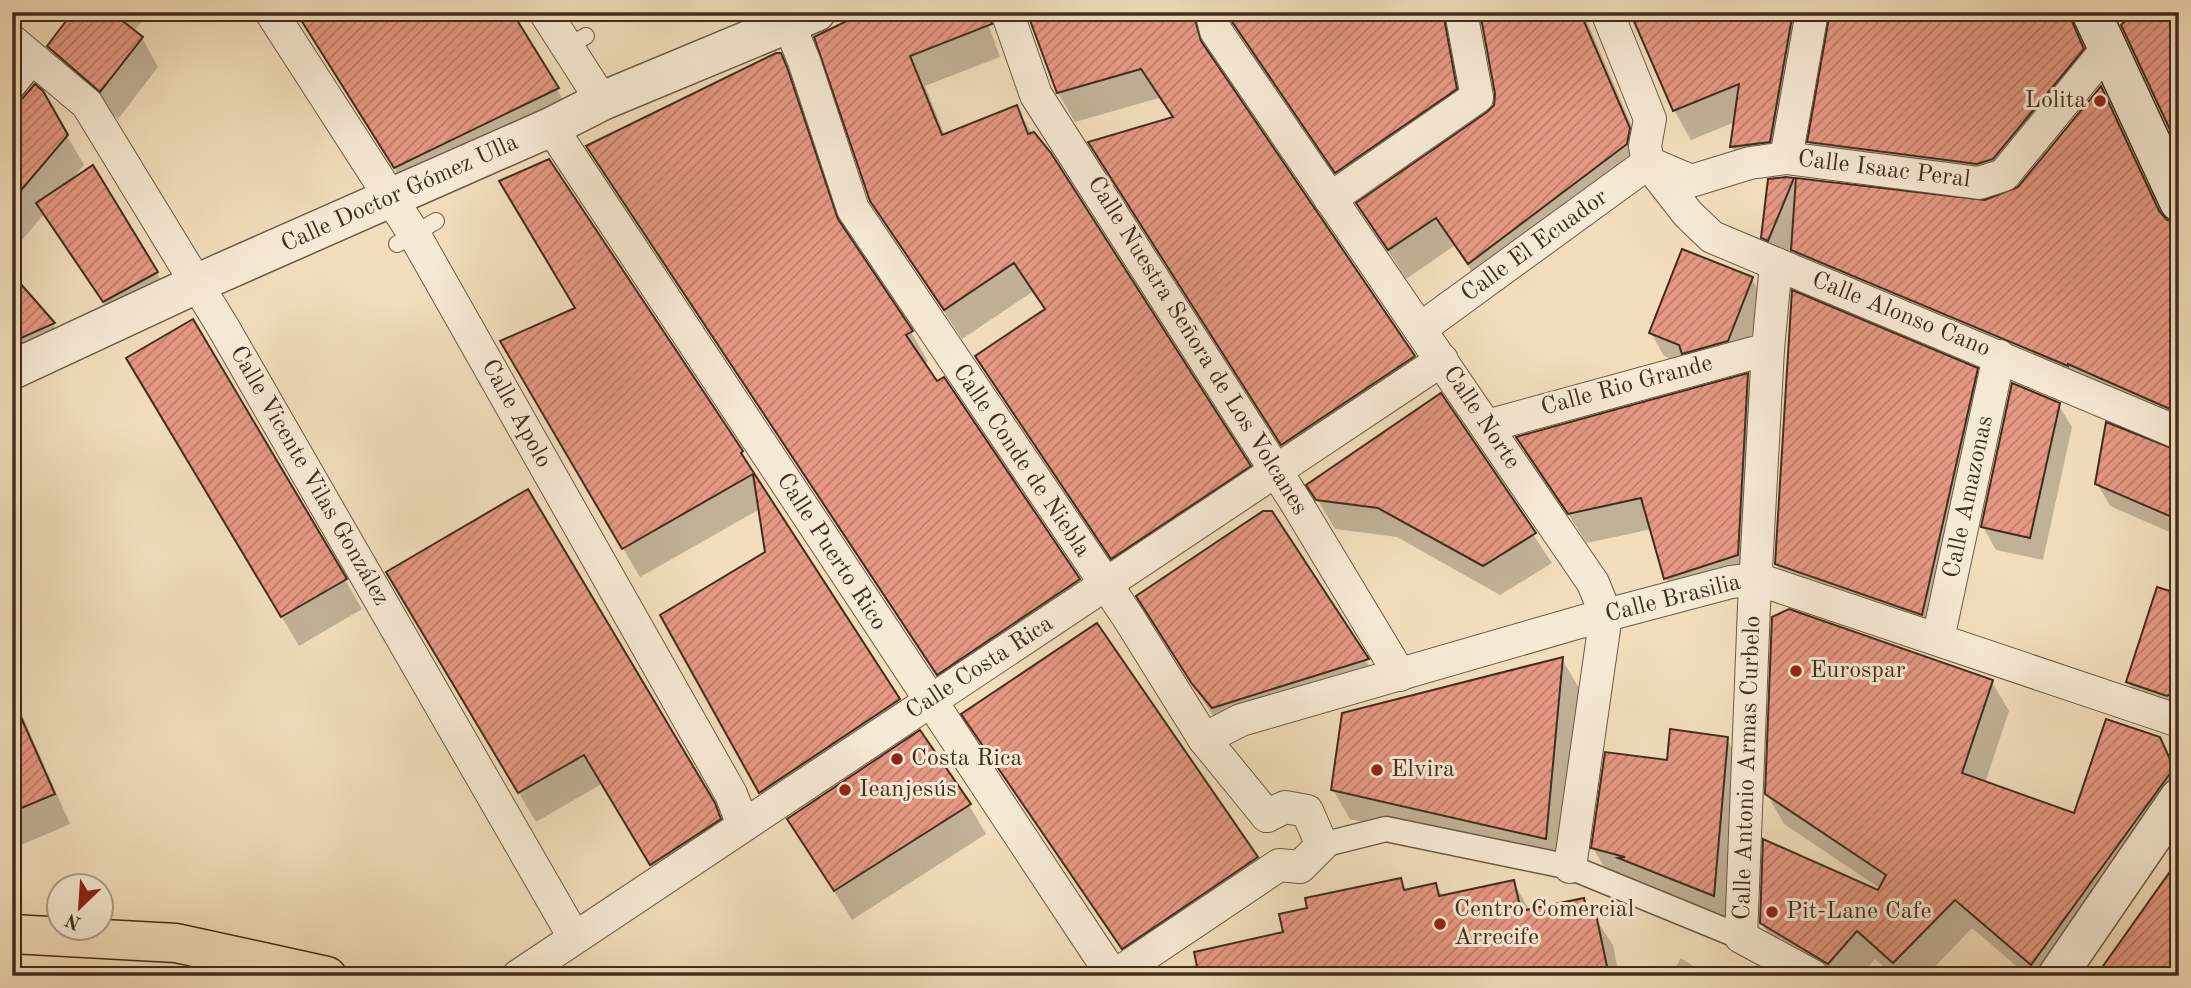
<svg xmlns="http://www.w3.org/2000/svg" width="2191" height="988" font-family="'Old Standard TT',serif">
<style>
.shadow{fill:#0003}
.building{fill:url(#building-hatch);stroke:#402e1c;stroke-width:2}
.lines{fill:none;stroke-linecap:round;stroke-linejoin:round}
.service-casing{stroke:#6c5a44;stroke-width:18}
.pedestrian-casing{stroke:#6c5a44;stroke-width:27}
.minor-casing{stroke:#6c5a44;stroke-width:34}
.tertiary-casing{stroke:#6c5a44;stroke-width:41}
.secondary-casing{stroke:#402e1c;stroke-width:41}
.primary-casing{stroke:#402e1c;stroke-width:41}
.service{stroke:#f7ead4;stroke-width:16}
.pedestrian{stroke:#f7ead4;stroke-width:24}
.minor{stroke:#f7ead4;stroke-width:32}
.tertiary{stroke:#f7ead4;stroke-width:38}
.secondary{stroke:#f7ead4;stroke-width:38}
.primary{stroke:#f2debd;stroke-width:38}
.poi-dot{fill:#8f2418;stroke:#f7ead4;stroke-width:2.5}
.labels{text-anchor:middle;dominant-baseline:central;stroke-width:6;stroke-linejoin:round;paint-order:stroke}
.poi-label{font-size:24px;fill:#402e1c;stroke:#f7ead4;text-anchor:start}
.street-label{font-size:24px;fill:#402e1c;stroke:#f7ead4}
</style>
<defs>
<pattern id="building-hatch" width="6" height="6" patternUnits="userSpaceOnUse" patternTransform="scale(1.75)"><rect width="6" height="6" fill="#e79885"/><path d="M-1 1l2-2M0 6l6-6M5 7l2-2" fill="none" stroke="#bd7c6c"/></pattern>
</defs>
<rect width="100%" height="100%" fill="#f2debd"/>
<filter id="stains"><feTurbulence type="fractalNoise" baseFrequency=".00286" numOctaves="4"/><feColorMatrix values="0 0 0 0 .2 0 0 0 0 .09 0 0 0 0 .02 0 0 0 .5 -.17"/></filter>
<radialGradient id="worn" r=".72"><stop offset=".6" stop-color="#630" stop-opacity="0"/><stop offset="1" stop-color="#630" stop-opacity=".3"/></radialGradient>
<g class="shadow">
<polygon points="75,12 150,12 133,32 142,38 158,67 118,119 66,75 49,46"/>
<polygon points="297,12 510,12 574,118 412,197"/>
<polygon points="984,12 1000,57 925,86 945,136 1016,108 1266,496 1129,587 977,357 1046,311 1032,292 962,339 871,200 816,38"/>
<polygon points="1026,12 1583,12 1646,159 1486,292 1454,246 1406,279 1358,204 1489,113 1495,105 1497,94 1484,26 1475,23 1473,119 1354,201 1236,25 1214,29 1209,47 1214,64 1431,386 1300,474 1107,172 1173,119 1159,98 1075,122 1058,93"/>
<polygon points="1632,12 2070,12 2069,16 2100,79 2010,189 1826,172 1809,142 1830,24 1815,29 1787,171 1749,176 1732,147 1735,122 1691,140 1674,110"/>
<polygon points="780,54 803,99 851,242 911,332 928,361 924,364 937,384 943,379 1096,609 955,703 588,147"/>
<polygon points="12,69 27,95 42,92 84,165 72,179 92,167 170,295 118,324 44,214 12,252"/>
<polygon points="2101,89 2179,246 2179,435 1810,280 1793,250 1785,269 1780,267 1763,237 1793,179 1797,187 1985,202 2019,188"/>
<polygon points="12,277 53,324 70,353 12,379"/>
<polygon points="1752,279 1765,302 1740,364 1691,367 1664,356 1651,333"/>
<polygon points="577,309 742,452 758,482 916,729 777,822 662,615 767,553 760,509 640,577 502,342"/>
<polygon points="193,321 362,609 299,646 146,388"/>
<polygon points="1976,370 1994,400 1939,644 1794,594 1776,564"/>
<polygon points="1747,376 1764,405 1755,585 1683,608 1666,578 1652,529 1587,543 1518,438"/>
<polygon points="1440,395 1552,563 1500,595 1397,537 1335,529 1309,485"/>
<polygon points="2058,404 2072,427 2043,560 1996,550 1983,527"/>
<polygon points="2179,452 2179,536 2110,506 2097,483"/>
<polygon points="1271,513 1384,689 1230,737 1212,714 1155,626"/>
<polygon points="2179,596 2179,718 2141,705 2128,682"/>
<polygon points="405,602 713,804 731,834 668,893 603,783 536,822"/>
<polygon points="1562,659 1579,688 1562,868 1350,819 1333,790"/>
<polygon points="1992,682 2009,711 1985,783 2075,815 2159,738 2179,775 2179,814 2061,976 2028,976 1972,928 1926,976 1894,976 1875,959 1860,976 1817,976 1779,953 1762,923 1879,892 1881,889 1784,824 1767,794"/>
<polygon points="12,692 70,824 12,849"/>
<polygon points="964,714 1256,858 1272,886 1139,975"/>
<polygon points="1726,738 1744,768 1730,924 1610,877 1593,848 1668,762"/>
<polygon points="969,805 986,834 852,920 789,819"/>
<polygon points="1400,880 1406,891 1436,885 1443,897 1513,882 1530,911 1583,900 1613,945 1619,976 1187,976 1183,969 1285,934 1310,910"/>
<polygon points="1681,958 1708,976 1670,976"/>
</g>
<g class="building">
<polygon points="73,12 111,12 143,37 100,92 47,46"/>
<polygon points="296,12 512,12 559,88 394,168"/>
<polygon points="865,12 989,12 992,24 910,56 942,135 1017,105 1028,134 1034,132 1051,153 1251,466 1111,559 975,356 1045,309 1014,263 944,310 870,201 814,37"/>
<polygon points="1027,12 1193,12 1201,41 1415,356 1281,445 1088,142 1173,117 1141,69 1057,93"/>
<polygon points="1230,12 1443,12 1457,89 1335,173 1233,23"/>
<polygon points="1480,12 1580,12 1630,128 1627,144 1468,264 1436,218 1388,250 1356,203 1487,112 1494,105 1495,94"/>
<polygon points="1630,12 1793,12 1770,142 1730,147 1739,84 1673,111"/>
<polygon points="1830,12 2003,12 2024,16 2032,12 2068,12 2084,49 1993,159 1977,164 1807,142"/>
<polygon points="2135,12 2179,12 2179,149 2121,25"/>
<polygon points="776,53 781,53 787,67 838,219 913,331 906,335 937,381 944,377 1080,579 937,675 586,146"/>
<polygon points="35,84 43,91 68,135 12,201 12,102 23,98"/>
<polygon points="2101,86 2159,211 2167,220 2179,224 2179,413 2068,364 2068,366 1791,250 1796,178 1985,200 2018,187"/>
<polygon points="549,159 743,451 741,453 900,699 759,793 660,615 765,552 753,474 622,549 500,341 575,308 499,181"/>
<polygon points="93,165 158,272 103,302 36,203"/>
<polygon points="1786,177 1794,178 1768,241 1761,238 1768,179"/>
<polygon points="1682,249 1753,277 1728,341 1682,354 1679,345 1649,333"/>
<polygon points="12,274 55,323 12,342"/>
<polygon points="1792,290 1978,368 1922,615 1775,564"/>
<polygon points="193,319 347,579 281,617 126,358"/>
<polygon points="1748,373 1738,555 1664,579 1641,498 1568,514 1516,437"/>
<polygon points="2012,383 2060,403 2030,538 1981,527"/>
<polygon points="1441,393 1536,533 1483,566 1378,508 1316,500 1306,485"/>
<polygon points="2106,422 2179,451 2179,520 2095,484"/>
<polygon points="528,489 715,803 721,819 650,865 584,755 518,793 386,572"/>
<polygon points="1263,511 1272,511 1369,659 1212,708 1192,684 1136,596"/>
<polygon points="2157,587 2179,594 2179,688 2167,696 2126,682"/>
<polygon points="1789,609 1993,680 1962,773 2074,813 2106,719 2160,737 2174,768 2031,965 1955,900 1893,963 1857,931 1828,964 1760,923 1763,839 1878,890 1886,875 1765,794 1772,617"/>
<polygon points="1097,623 1258,857 1122,949 961,714"/>
<polygon points="1563,657 1546,839 1331,790 1342,713"/>
<polygon points="12,697 55,794 12,812"/>
<polygon points="1670,729 1728,737 1714,896 1618,858 1625,857 1591,848 1605,752 1667,760"/>
<polygon points="920,730 971,804 834,891 787,819"/>
<polygon points="2179,859 2179,976 2096,976"/>
<polygon points="1401,878 1404,890 1436,883 1439,896 1514,880 1521,911 1584,898 1588,915 1596,914 1609,976 1199,976 1194,952 1283,932 1279,914 1307,908 1305,898"/>
</g>
<g class="lines">
<g class="service-casing">
<g id="service">
<polyline points="566,47 586,36"/>
<polyline points="397,244 436,221"/>
</g>
</g>
<g class="pedestrian-casing">
<g id="pedestrian">
<polyline points="12,88 35,60"/>
<polyline points="1322,845 1386,829 1570,867 1741,937"/>
</g>
</g>
<g class="minor-casing">
<g id="minor">
<polyline points="271,12 414,234 731,794 743,825"/>
<polyline points="545,12 602,101"/>
<polyline points="784,12 804,61 853,209 1128,617 1204,739 1267,816"/>
<polyline points="1007,12 1036,95 1297,504 1400,675"/>
<polyline points="1211,12 1216,31 1593,583 1606,615 1570,867"/>
<polyline points="1607,12 1650,119 1645,146 1648,163 1688,214 1712,237 2179,433"/>
<polyline points="12,41 87,104 223,327 574,937"/>
<polyline points="551,127 1113,976"/>
<polyline points="1786,158 1812,12"/>
<polyline points="1649,163 1691,181 1750,163 1786,158 1979,183 2004,175 2108,48"/>
<polyline points="1330,199 1477,97 1461,12"/>
<polyline points="1776,264 1768,349 1754,606 1741,937 1813,976"/>
<polyline points="1420,329 1648,163"/>
<polyline points="1487,426 1768,349"/>
<polyline points="1938,639 1999,356"/>
<polyline points="1204,739 1241,720 1580,622 1731,582 1757,579 2179,721"/>
<polyline points="518,976 1442,360"/>
<polyline points="1114,976 1279,865 1300,867 1322,845 1307,811 1285,807 1267,816"/>
</g>
</g>
<g class="tertiary-casing">
<g id="tertiary">
<polyline points="12,370 218,274 551,127 602,101 816,12"/>
<polyline points="2057,976 2179,798"/>
</g>
</g>
<g class="secondary-casing">
<polyline id="secondary" points="2091,12 2179,202"/>
</g>
<g class="primary-casing">
<polyline id="primary" points="12,934 176,943 327,976"/>
</g>
<use href="#service" class="service"/>
<use href="#pedestrian" class="pedestrian"/>
<use href="#minor" class="minor"/>
<use href="#tertiary" class="tertiary"/>
<use href="#secondary" class="secondary"/>
<use href="#primary" class="primary"/>
</g>
<g class="poi-dot">
<circle cx="2100" cy="101" r="7"/>
<circle cx="1796" cy="671" r="7"/>
<circle cx="897" cy="759" r="7"/>
<circle cx="1377" cy="770" r="7"/>
<circle cx="845" cy="790" r="7"/>
<circle cx="1772" cy="912" r="7"/>
<circle cx="1440" cy="924" r="7"/>
</g>
<g class="labels">
<g class="poi-label">
<text x="2086" y="101" text-anchor="end">Lolita</text>
<text x="1810" y="671">Eurospar</text>
<text x="911" y="759">Costa Rica</text>
<text x="1391" y="770">Elvira</text>
<text x="859" y="790">Ieanjesús</text>
<text x="1454" y="910">Centro Comercial<tspan x="1454" dy="28">Arrecife</tspan></text>
<text x="1786" y="912">Pit-Lane Cafe</text>
</g>
<g class="street-label">
<text transform="translate(1884 170) rotate(7)">Calle Isaac Peral</text>
<text transform="translate(400 194) rotate(-24)">Calle Doctor Gómez Ulla</text>
<text transform="translate(1535 246) rotate(-36)">Calle El Ecuador</text>
<text transform="translate(1901 315) rotate(22)">Calle Alonso Cano</text>
<text transform="translate(1197 346) rotate(58)">Calle Nuestra Señora de Los Volcanes</text>
<text transform="translate(1627 386) rotate(-15)">Calle Rio Grande</text>
<text transform="translate(516 414) rotate(61)">Calle Apolo</text>
<text transform="translate(1481 418) rotate(56)">Calle Norte</text>
<text transform="translate(1021 461) rotate(56)">Calle Conde de Niebla</text>
<text transform="translate(309 476) rotate(60)">Calle Vicente Vilas González</text>
<text transform="translate(1969 497) rotate(-78)">Calle Amazonas</text>
<text transform="translate(831 552) rotate(57)">Calle Puerto Rico</text>
<text transform="translate(1673 599) rotate(-14)">Calle Brasilia</text>
<text transform="translate(980 668) rotate(-33)">Calle Costa Rica</text>
<text transform="translate(1748 768) rotate(-88)">Calle Antonio Armas Curbelo</text>
</g>
</g>
<rect width="2191" height="988" fill="none" stroke="#f2debd" stroke-width="42"/>
<rect x="14" y="14" width="2163" height="960" fill="none" stroke="#402e1c" stroke-width="3.5"/>
<rect x="21" y="21" width="2149" height="946" fill="none" stroke="#402e1c" stroke-width="2"/>
<g transform="translate(80 907) rotate(205)"><circle r="33" fill="#f7ead4" stroke="#ae9f8a" stroke-width="2"/>
<path d="M0-5L12 26L0 18L-12 26Z" fill="#8f2418"/>
<text y="-10" font-size="19" font-weight="bold" text-anchor="middle" fill="#402e1c">N</text>
</g>
<rect width="100%" height="100%" filter="url(#stains)"/>
<rect width="100%" height="100%" fill="url(#worn)"/>
</svg>
